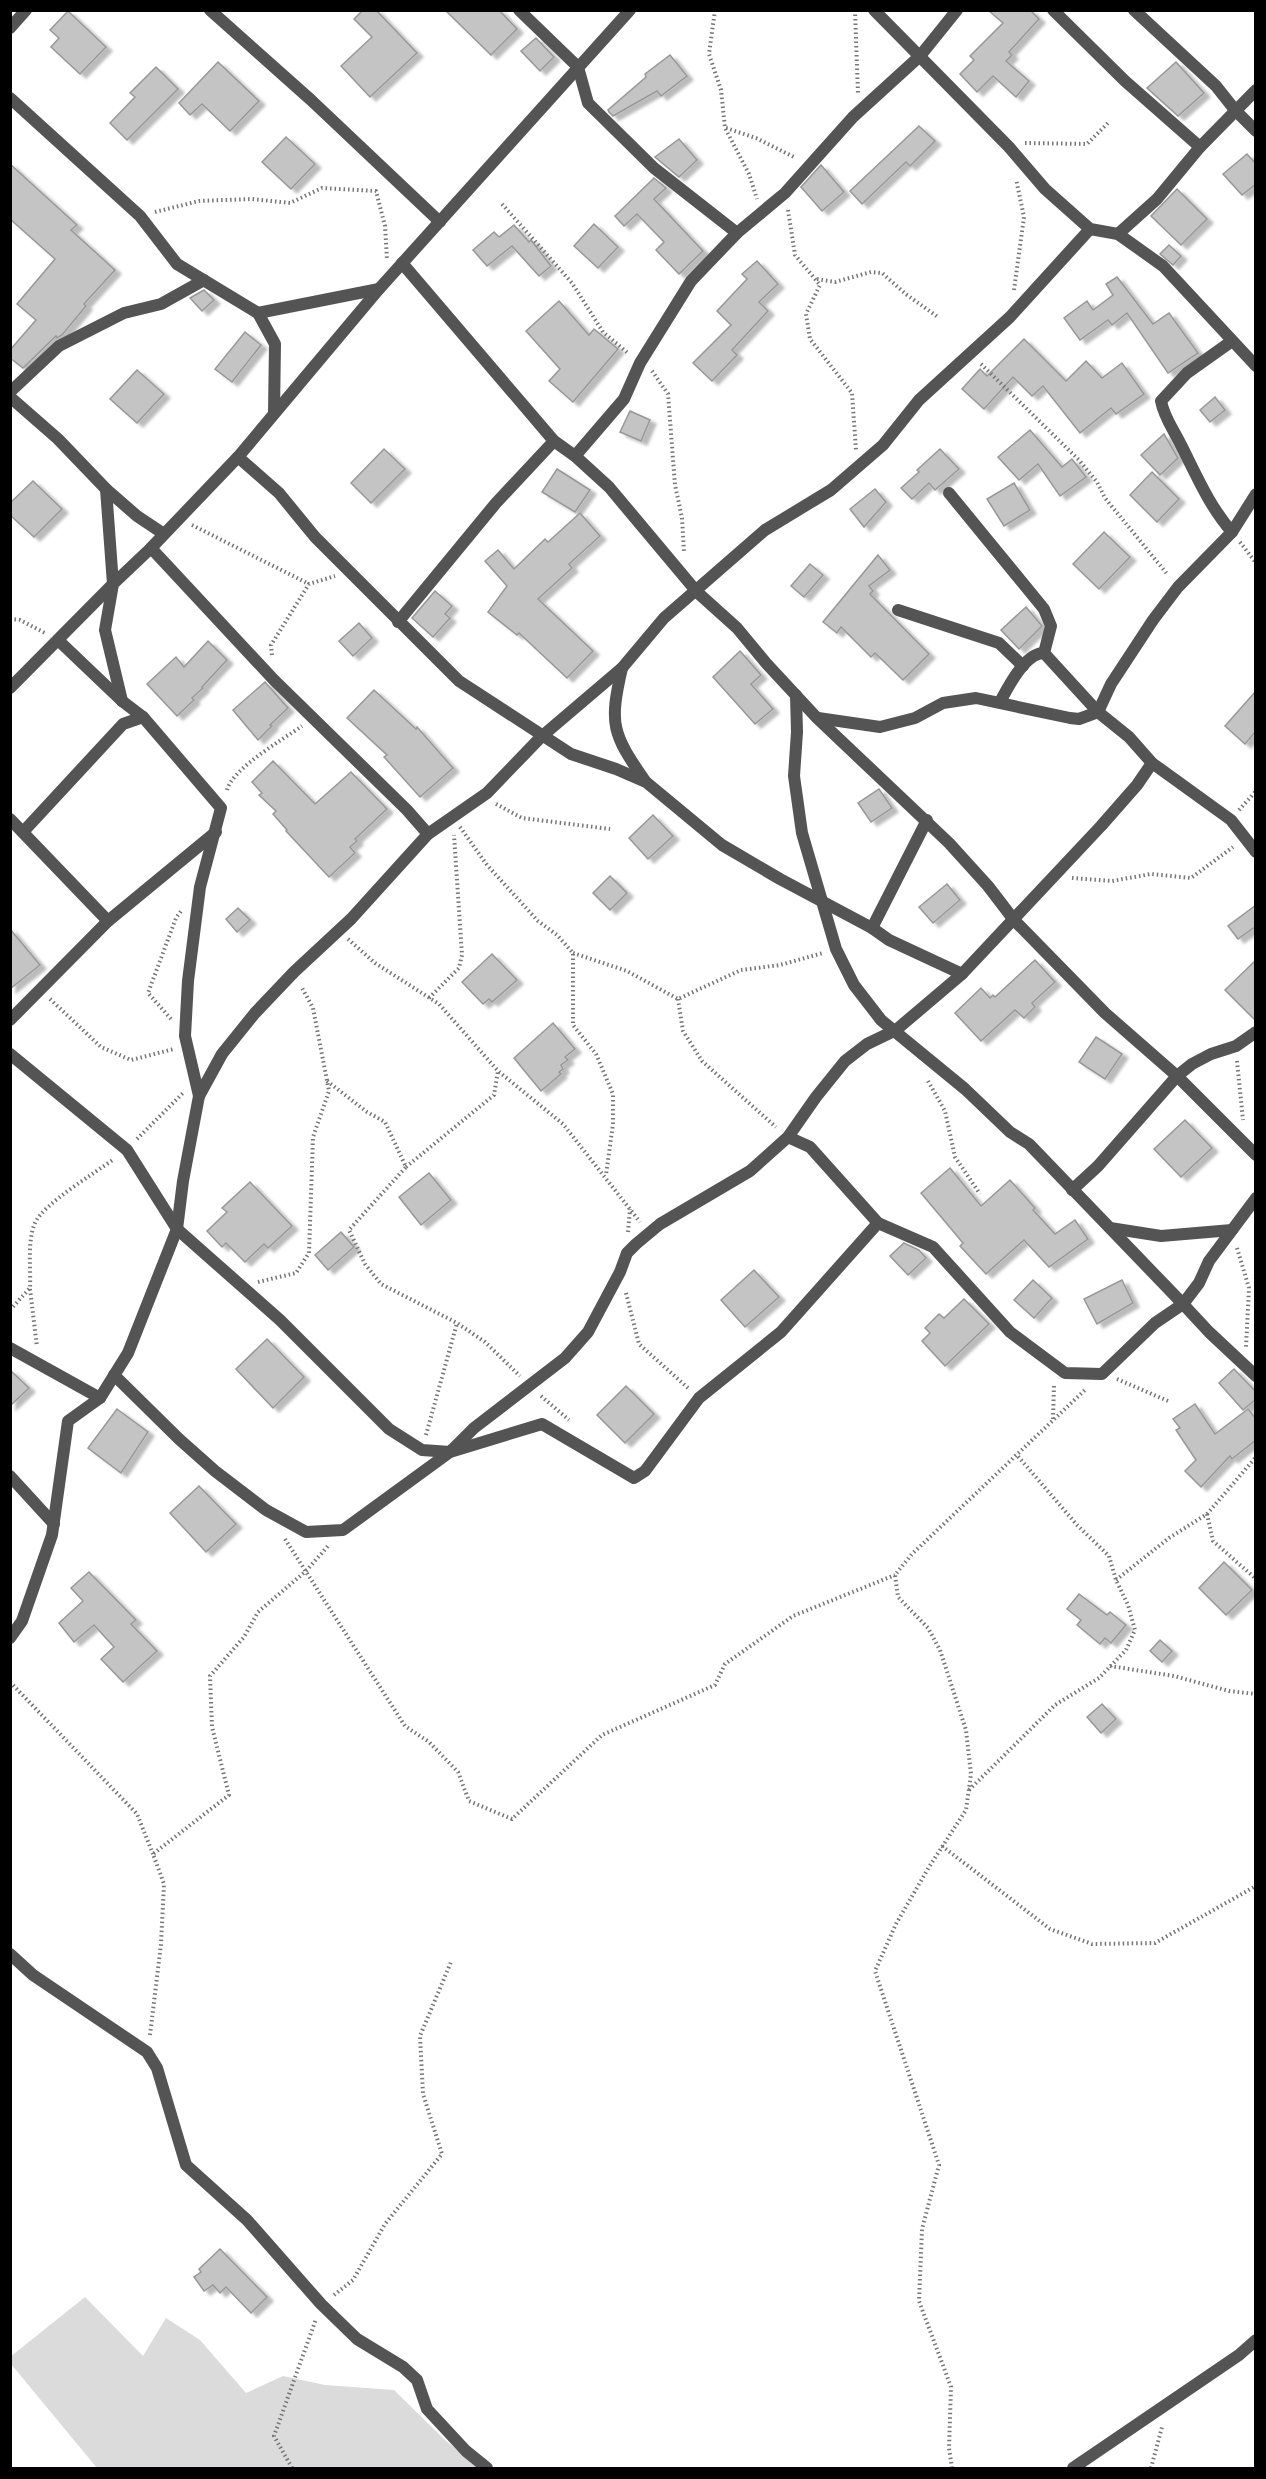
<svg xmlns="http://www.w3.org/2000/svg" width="1266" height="2479" font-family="Quicksand,sans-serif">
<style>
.green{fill:#dbdbdb}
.building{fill:#c4c4c4;stroke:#989898;stroke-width:1.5;filter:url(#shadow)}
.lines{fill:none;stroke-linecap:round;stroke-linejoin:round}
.path{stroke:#767676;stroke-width:4;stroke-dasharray:1.5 3;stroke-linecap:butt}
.minor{stroke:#545454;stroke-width:12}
</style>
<defs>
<filter id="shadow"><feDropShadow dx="6" dy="4" stdDeviation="1.5" flood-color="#0004"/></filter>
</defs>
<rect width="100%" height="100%" fill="#fff"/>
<polygon class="green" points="85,2297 143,2356 166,2318 200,2340 246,2393 283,2376 325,2385 394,2390 445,2440 480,2468 97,2468 11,2364 10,2357"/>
<g class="building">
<polygon points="363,10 376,10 417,53 370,97 341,66 372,37 354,19"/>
<polygon points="445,10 499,10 517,29 491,55"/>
<polygon points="988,10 1030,10 1039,19 1009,52 1012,55 1006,61 1029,81 1016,97 993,76 977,92 960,74 974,60 970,56 1003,23"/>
<polygon points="68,11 106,47 80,74 51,47 59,38 50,30"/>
<polygon points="536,38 554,57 540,71 521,51"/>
<polygon points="670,55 687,76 661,96 657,91 613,116 609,112 608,110 646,77 645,74"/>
<polygon points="218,62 259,101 230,131 202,104 190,115 179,103"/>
<polygon points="1176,62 1204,93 1178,116 1147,88"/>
<polygon points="156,67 178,89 127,140 110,123 135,97 130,93"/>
<polygon points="919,126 935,141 910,166 906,162 862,204 850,191"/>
<polygon points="286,137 315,164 291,189 262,162"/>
<polygon points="679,139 697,160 679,177 655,157"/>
<polygon points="1247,154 1256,164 1256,184 1242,195 1223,174"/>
<polygon points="10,164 77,225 71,230 115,270 84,304 86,306 62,335 57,338 56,336 23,368 10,358 10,350 36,320 17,304 55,259 10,219"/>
<polygon points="821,165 844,192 822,211 801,187"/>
<polygon points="654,178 666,188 654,199 703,251 679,274 656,250 664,242 637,214 624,226 615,216"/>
<polygon points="1177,189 1207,219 1181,245 1151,216"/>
<polygon points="594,224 618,247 598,268 574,246"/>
<polygon points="514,225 529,242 531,240 551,266 539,276 512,246 487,266 473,250 494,232 499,237"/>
<polygon points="1169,245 1181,256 1173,265 1160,254"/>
<polygon points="757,261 778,284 759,302 768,311 732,350 737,355 712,381 693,363 731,325 717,311 747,279 742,274"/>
<polygon points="1117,277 1153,324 1169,313 1198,353 1168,373 1127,313 1112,325 1108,320 1080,340 1064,318 1087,301 1093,310 1113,295 1106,284"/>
<polygon points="204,290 214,300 202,311 190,298"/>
<polygon points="559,301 589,335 594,329 618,349 573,402 549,381 560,369 526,331"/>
<polygon points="245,332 261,345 232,382 215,369"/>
<polygon points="1024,339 1066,381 1086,361 1102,378 1122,363 1144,394 1116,414 1111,408 1080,433 1043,386 1032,396 1013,377 984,409 962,389 980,369 987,376"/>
<polygon points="137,370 164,394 137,423 110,399"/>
<polygon points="1215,397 1225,410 1210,422 1200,410"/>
<polygon points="630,411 650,420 641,441 620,432"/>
<polygon points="1030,430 1062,467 1072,459 1086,477 1060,496 1038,464 1019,480 998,457"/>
<polygon points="1164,434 1178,458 1160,475 1141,455"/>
<polygon points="384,449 405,469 371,503 351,483"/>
<polygon points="940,449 959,469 935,490 929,483 912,499 901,488 919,472 917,470"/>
<polygon points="557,469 590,490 575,512 542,492"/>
<polygon points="1152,472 1179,499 1157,522 1130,495"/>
<polygon points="33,481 62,509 34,537 10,515 10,503"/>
<polygon points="1014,483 1030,510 1004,526 987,499"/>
<polygon points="875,489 886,502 864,527 850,509"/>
<polygon points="580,513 600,536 569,564 572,568 538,599 593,651 567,678 519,633 517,635 488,612 507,586 485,561 498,550 514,569 545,539 548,542"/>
<polygon points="1104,532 1130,557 1099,589 1073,564"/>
<polygon points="878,555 890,570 869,586 873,591 870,594 929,654 903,680 875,653 871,657 841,627 837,633 823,622"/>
<polygon points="810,564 823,575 804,597 791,586"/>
<polygon points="435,591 452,606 445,614 450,618 433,637 412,618"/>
<polygon points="1026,607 1042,626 1019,649 1001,630"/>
<polygon points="359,623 372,638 353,656 339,641"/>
<polygon points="208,641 227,660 202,687 203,688 192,698 194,700 177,716 147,684 176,657 184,667"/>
<polygon points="740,651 761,675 751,684 773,709 755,724 713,677"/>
<polygon points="265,682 288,708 270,725 272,726 258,740 233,710"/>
<polygon points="374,690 416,729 417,727 453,768 420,797 384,757 387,755 347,718"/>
<polygon points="1256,691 1256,731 1245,744 1225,726"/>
<polygon points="273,761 315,804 351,772 387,809 355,839 357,841 350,847 355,853 329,877 286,831 287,830 273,814 276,811 259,795 262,793 252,782"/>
<polygon points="879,789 892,808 871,822 858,803"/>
<polygon points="653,815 673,836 648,859 629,838"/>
<polygon points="610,876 627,893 610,910 593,893"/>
<polygon points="947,884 960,900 933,923 919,907"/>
<polygon points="1256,905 1256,926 1238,939 1228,926"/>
<polygon points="238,908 250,920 237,932 226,919"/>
<polygon points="10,929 40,965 10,989"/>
<polygon points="492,954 517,980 492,1002 489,999 483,1004 462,982"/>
<polygon points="1035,960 1055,982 1032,1003 1035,1007 1024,1018 1015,1010 981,1041 955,1013 981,988 990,998 993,995 995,997"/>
<polygon points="1256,960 1256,1021 1225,990"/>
<polygon points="553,1023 575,1049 565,1057 568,1060 561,1065 563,1069 559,1072 561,1074 541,1091 514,1058"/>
<polygon points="1096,1037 1122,1054 1105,1079 1079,1062"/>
<polygon points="1185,1120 1212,1148 1181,1177 1154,1149"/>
<polygon points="950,1168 981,1206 1010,1180 1035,1208 1033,1210 1055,1234 1075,1220 1088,1239 1049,1267 1024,1240 986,1274 960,1246 963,1243 921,1193"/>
<polygon points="429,1173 451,1200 421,1225 399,1197"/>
<polygon points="250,1182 292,1226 268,1248 264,1244 245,1262 226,1243 222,1247 207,1231 227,1212 222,1208"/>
<polygon points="341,1232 354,1247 328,1270 315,1255"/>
<polygon points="904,1243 919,1250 926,1258 908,1275 890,1256"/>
<polygon points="754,1270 779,1297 745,1327 721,1300"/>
<polygon points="1033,1280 1052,1298 1034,1318 1014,1300"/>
<polygon points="1122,1280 1133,1303 1097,1324 1084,1299"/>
<polygon points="964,1299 989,1324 945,1366 922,1341 930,1333 925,1328 939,1314 944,1318"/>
<polygon points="267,1339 304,1377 273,1408 236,1369"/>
<polygon points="1234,1369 1256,1392 1256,1399 1243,1410 1219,1383"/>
<polygon points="10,1370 29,1388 10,1406"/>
<polygon points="626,1386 654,1414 625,1443 597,1415"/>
<polygon points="1195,1404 1215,1434 1248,1409 1256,1419 1256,1440 1232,1459 1230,1456 1201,1487 1185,1471 1196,1460 1176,1430 1180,1428 1173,1419"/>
<polygon points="117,1409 148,1432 121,1473 88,1448"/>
<polygon points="199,1486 236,1524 206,1552 170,1513"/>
<polygon points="1224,1562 1252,1590 1226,1615 1199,1588"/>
<polygon points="89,1572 136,1620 131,1624 157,1651 123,1682 101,1659 114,1647 94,1625 74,1642 59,1623 83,1601 71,1588"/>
<polygon points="1079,1594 1107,1615 1110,1612 1126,1625 1111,1643 1105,1638 1100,1644 1077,1625 1081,1620 1067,1609"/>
<polygon points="1160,1640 1172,1651 1162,1662 1150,1651"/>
<polygon points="1102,1704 1116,1719 1101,1733 1087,1717"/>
<polygon points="220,2249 267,2297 251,2313 226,2287 220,2293 213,2285 204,2291 194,2277 201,2272 199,2269"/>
</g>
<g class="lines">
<g class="path">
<polyline points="715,10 709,54 721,90 725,128 749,174 757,199"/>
<polyline points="855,10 858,94"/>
<polyline points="726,128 756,138 796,158"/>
<polyline points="1025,143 1087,144 1110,121"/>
<polyline points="502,204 572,283 603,332 629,354"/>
<polyline points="788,210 795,255 820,285 806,314 810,339 852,393 856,450"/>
<polyline points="155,212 199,201 252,199 290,203 322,188 376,191 385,226 387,259"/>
<polyline points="817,279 835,282 871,272 882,273 907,295 938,317"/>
<polyline points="1014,290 1024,217 1016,179"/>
<polyline points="981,364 1079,460 1097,482 1105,498 1168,575"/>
<polyline points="652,371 668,394 675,485 682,518 684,552"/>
<polyline points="192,525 309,584"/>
<polyline points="1240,542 1256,563"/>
<polyline points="10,619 20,620 45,633"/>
<polyline points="272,655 271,645 309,584 335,576"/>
<path d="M227,790c6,-22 55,-50 75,-64"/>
<polyline points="496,804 522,818 610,829"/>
<polyline points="1239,810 1256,791"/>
<polyline points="460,827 487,865 538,921 557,935 573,953 573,1025 596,1054 613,1094 613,1124 606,1175"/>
<polyline points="1072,878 1112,881 1151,874 1191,878 1233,847"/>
<polyline points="348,939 375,963 439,1004 498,1071 563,1124 640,1222"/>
<polyline points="573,953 627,971 678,999 741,970 780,965 823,953"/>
<polyline points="429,998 459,968 462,955 454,835"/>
<polyline points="50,999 101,1047 131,1060 174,1049"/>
<polyline points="678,999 683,1031 702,1061 776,1127"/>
<polyline points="171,1019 148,993 176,918 181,911"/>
<polyline points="1237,1061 1243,1120"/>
<polyline points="327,1081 367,1112 385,1122 406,1167 349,1230 365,1264 381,1284 457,1323 485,1342 520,1376"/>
<polyline points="928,1081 945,1111 955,1157 980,1194"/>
<polyline points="137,1139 183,1093"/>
<polyline points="406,1167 494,1095 498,1071"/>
<polyline points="628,1232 630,1209"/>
<polyline points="1237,1248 1249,1288 1246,1347"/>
<polyline points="258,1282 296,1273 309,1253 313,1137 329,1091 313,1008 301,986"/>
<polyline points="30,1289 37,1347"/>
<polyline points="626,1293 639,1344 688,1388"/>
<path d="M10,1310l20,-22c1,-19 -3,-47 5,-65 8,-19 60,-50 79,-64"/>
<polyline points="1117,1379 1168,1401"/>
<polyline points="541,1396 569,1420"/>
<polyline points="1053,1419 1054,1385"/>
<polyline points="426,1435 457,1323"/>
<polyline points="1207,1514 1213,1541 1256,1579"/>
<polyline points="285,1539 405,1726 429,1742 458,1772 469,1801 512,1819 602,1735 715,1685 725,1664 793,1616 895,1575"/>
<polyline points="1116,1580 1169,1538 1207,1514 1256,1457"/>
<polyline points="1110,1666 1174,1676 1229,1691 1256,1694"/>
<polyline points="10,1682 137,1814 153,1854"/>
<polyline points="969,1790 1055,1705 1099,1678 1126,1650 1135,1630 1128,1605 1116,1580 1109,1556 1077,1525 1016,1454"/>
<polyline points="942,1846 1050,1929 1092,1944 1155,1943 1256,1886"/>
<polyline points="150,2035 161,1944 164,1884 153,1854 229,1795 212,1727 210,1676 244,1637 258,1612 306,1571 328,1546"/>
<polyline points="334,2295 353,2280 385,2224 442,2154 423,2094 420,2036 451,1962"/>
<polyline points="292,2468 274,2436 316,2319"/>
<polyline points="952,2468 949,2448 951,2387 919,2301 922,2229 939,2165 875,1971 896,1924 929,1867 966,1810 971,1774 966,1730 940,1650 928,1628 898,1597 895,1575 912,1554 1086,1389"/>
<polyline points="1151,2468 1162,2427"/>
</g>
<g class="minor">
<polyline points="210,10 311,100 440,222"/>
<polyline points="519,10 578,67 588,103 654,168 737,233"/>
<polyline points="874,10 1009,147 1045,189 1090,229 1118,234 1163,266 1256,366"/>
<polyline points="1053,10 1125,81 1200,147"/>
<polyline points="1134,10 1216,86 1235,110 1256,131"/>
<polyline points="10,28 26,10"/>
<polyline points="10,98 140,216 177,264 258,313 275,344 274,412"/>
<polyline points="1118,234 1157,199 1200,147 1256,90"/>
<polyline points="402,263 554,441 575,456 609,487 697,592 737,628 766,663 817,718 949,843 988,886 1014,920 1105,1013 1177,1076 1256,1155"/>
<polyline points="258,313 379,289"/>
<path d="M1232,341l-45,32 -26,28c3,16 12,28 19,42 16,31 29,63 52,89"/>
<polyline points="10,392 59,346 124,313 161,304 204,280"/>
<polyline points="10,397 58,439 106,489 137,516 164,534"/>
<polyline points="575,456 624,399 640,363 691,281 737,233 785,193 853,117 920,56 957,10"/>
<polyline points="949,493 1044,609 1051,626 1044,653"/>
<polyline points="151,548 274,680 407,810 428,834"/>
<polyline points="898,610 999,643 1023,666"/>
<polyline points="398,622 496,503 554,441"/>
<polyline points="58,640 122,701 143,717 221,808 200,887 188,981 185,1036 199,1096"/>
<path d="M622,668c-13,57 -10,65 23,113"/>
<polyline points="10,688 113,584 106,489"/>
<polyline points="796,695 797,732 794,776 802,833 836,949 854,985 881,1020 965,1089 1010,1132 1029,1144 1183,1304 1199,1283 1209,1261 1256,1198"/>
<polyline points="122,701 105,630 113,584 151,548 238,457 379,289 630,10"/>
<path d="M1000,702c8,-15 25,-49 44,-49l54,59 31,25 23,26 79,57 25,32"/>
<polyline points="818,718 880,727 915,718 943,703 976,698 1070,718 1079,719 1098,712 1111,684 1153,620 1178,587 1232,532 1256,494"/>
<polyline points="10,819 108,921"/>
<polyline points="23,832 123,724 143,717"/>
<polyline points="872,928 927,820"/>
<polyline points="962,974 1101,826 1137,785 1152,763"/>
<polyline points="10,1020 108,921 216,832"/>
<polyline points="10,1054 127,1150 177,1229 280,1320 389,1429 422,1450 450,1452 474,1428 565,1358 588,1332 620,1272 627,1253 636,1244 660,1224 750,1171 788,1137 816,1097 845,1061 867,1044 896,1030 962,974 889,940 872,928 780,879 722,845 646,782 616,769 571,754 459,681 315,537 279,493 238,457"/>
<polyline points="788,1137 810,1147 878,1223 933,1247 1010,1332 1065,1373 1102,1374 1155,1323 1183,1304 1209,1332 1256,1376"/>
<polyline points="1072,1190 1098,1166 1177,1076 1192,1064 1211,1054 1236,1046 1256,1032"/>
<polyline points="1110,1228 1161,1236 1232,1230"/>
<polyline points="10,1348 100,1398"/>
<polyline points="114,1375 179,1439 215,1471 266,1510 306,1532 343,1530 450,1452 542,1424 634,1478 645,1471 699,1398 781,1332 878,1223"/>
<polyline points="10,1476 54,1524"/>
<polyline points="10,1638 22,1621 52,1535 68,1421 100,1398 128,1353 177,1229 183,1181 199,1096 222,1054 255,1013 294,972 351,919 428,834 487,793 541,737 622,668 664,618 765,530 831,490 883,445 919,400 1010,317 1090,229"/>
<polyline points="10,1954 33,1975 147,2052 157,2068 186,2165 247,2220 321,2304 357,2339 403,2367 417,2380 427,2409 466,2451 487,2468"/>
<polyline points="1073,2468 1239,2355 1256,2340"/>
</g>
</g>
<rect width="1266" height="2479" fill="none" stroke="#000000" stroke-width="24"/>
</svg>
